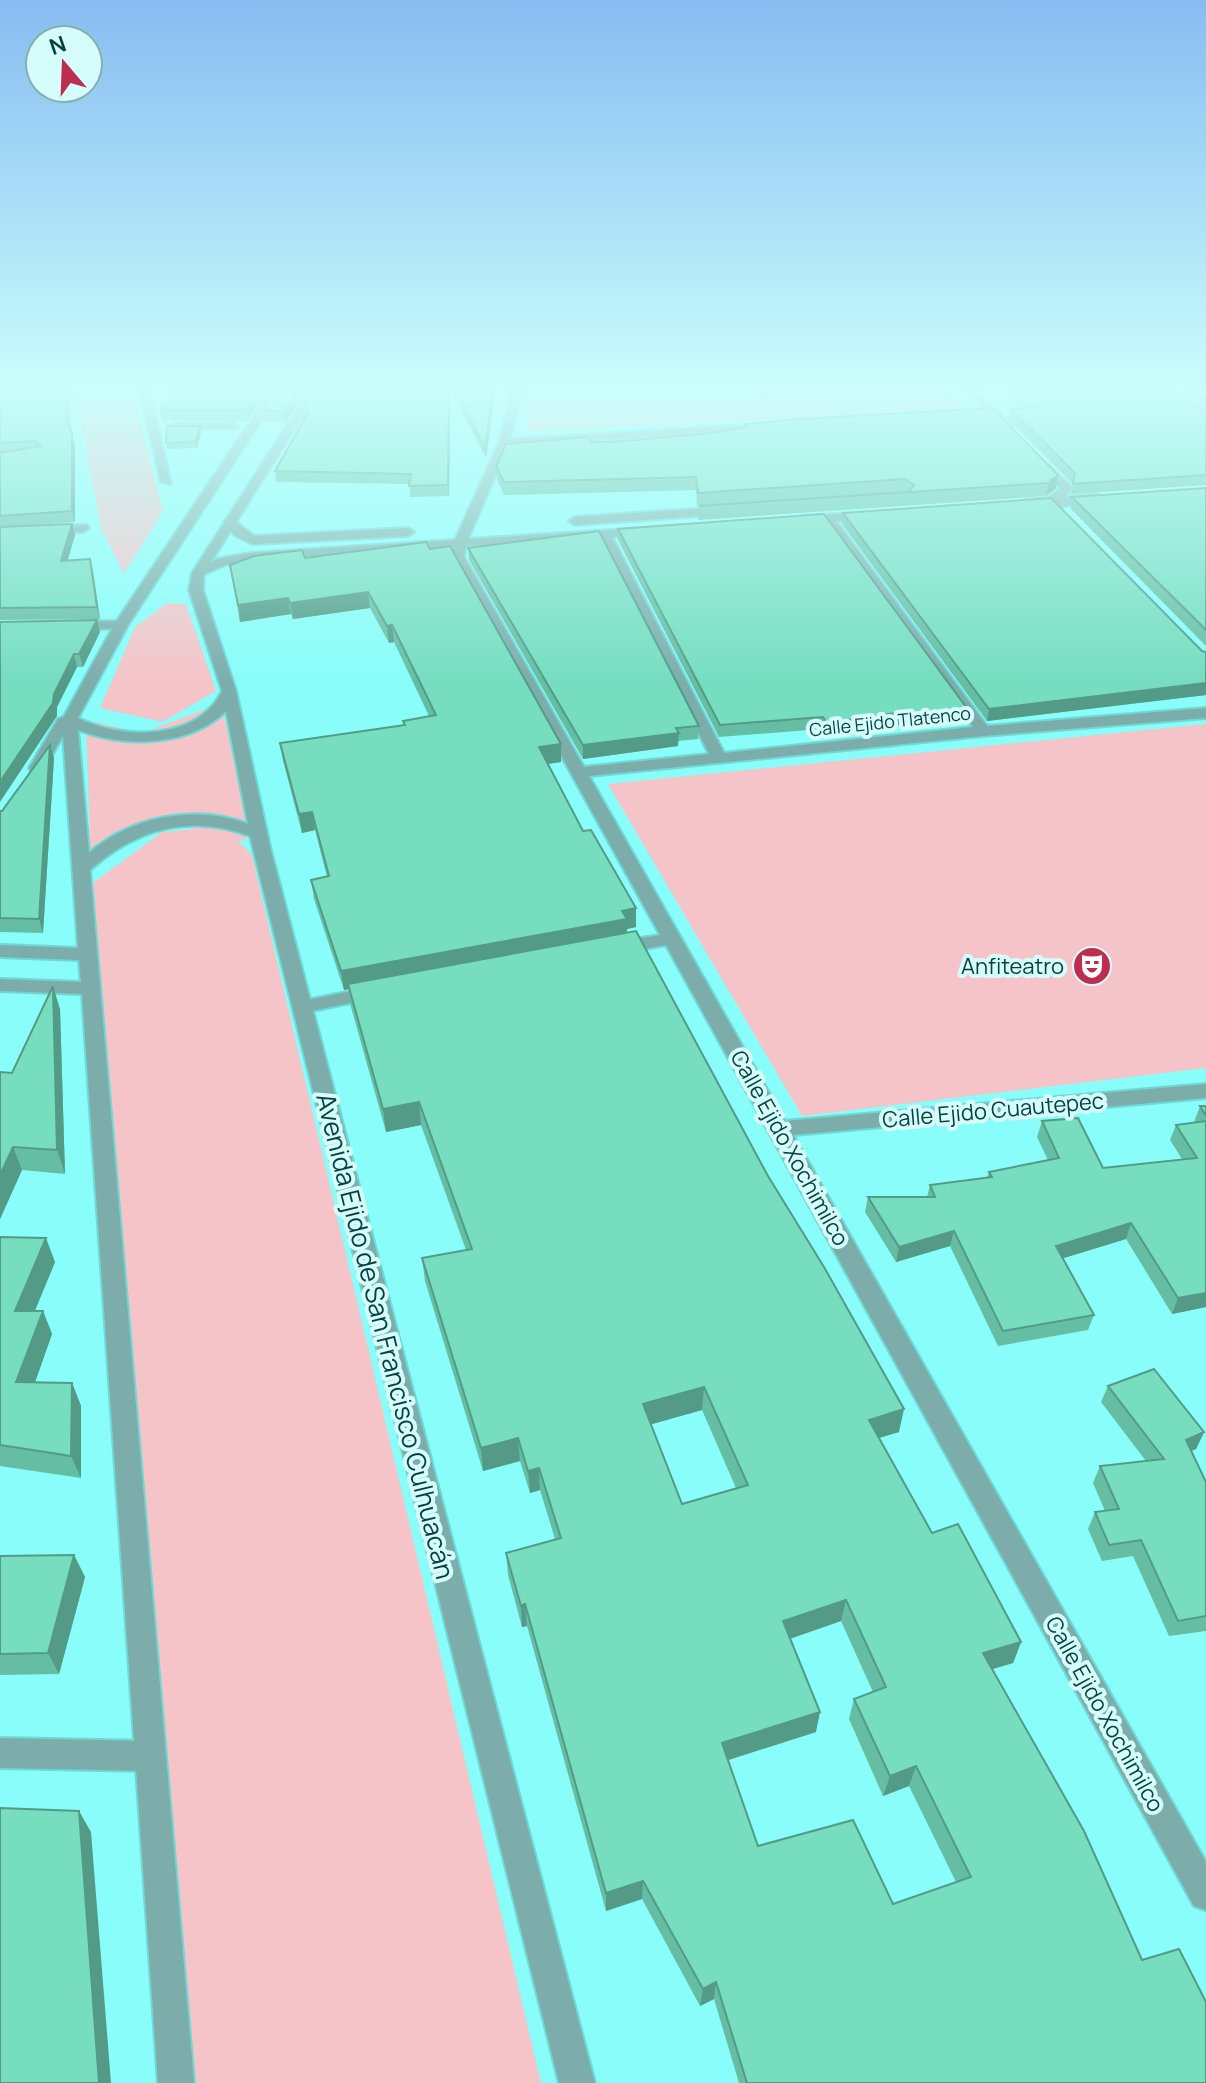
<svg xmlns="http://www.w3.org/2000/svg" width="1206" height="2083" font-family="Manrope,sans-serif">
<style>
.green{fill:#f5c4c8}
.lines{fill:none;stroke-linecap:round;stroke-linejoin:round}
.minor-casing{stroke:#6fd7d4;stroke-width:4}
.tertiary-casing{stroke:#6fd7d4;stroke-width:4}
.minor{fill:#7dadab;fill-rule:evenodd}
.tertiary{fill:#7dadab;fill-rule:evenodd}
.wall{fill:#65bea4;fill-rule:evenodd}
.shaded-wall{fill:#539b86}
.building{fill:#76ddbf;stroke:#539b86;stroke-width:2;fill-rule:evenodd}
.labels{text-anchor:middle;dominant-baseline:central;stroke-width:8;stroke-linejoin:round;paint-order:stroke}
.far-street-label{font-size:18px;fill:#093f3e;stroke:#d4fdfb}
.poi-label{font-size:22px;fill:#093f3e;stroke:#d4fdfb;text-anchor:end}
.street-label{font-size:22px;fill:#093f3e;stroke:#d4fdfb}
.near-street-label{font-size:26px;fill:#093f3e;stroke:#d4fdfb}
</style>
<rect width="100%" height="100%" fill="#89fdf9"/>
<g class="green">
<polygon points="75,392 132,392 163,511 124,574 102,531"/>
<polygon points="528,392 948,392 964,409 528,431"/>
<polygon points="167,603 186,604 216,691 162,722 100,708 135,627"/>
<polygon points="221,703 249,826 245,841 237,840 252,855 541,2083 179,2083 83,890 162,832 195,829 158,819 91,871 86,720 143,733"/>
<polygon points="1206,724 1206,1068 802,1116 608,784"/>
</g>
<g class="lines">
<g class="minor-casing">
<g id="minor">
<polygon points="140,392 150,392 171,484 161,482"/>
<path d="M512,392h10l-12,47 254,-15 5,3 -5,3 -256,16 -40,93 178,-11 2,3 -6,4 -30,2 112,216 249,-26 -148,-205 -27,1 -2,-3 6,-4 72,-4 2,3 -6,4 -34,2 151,205 219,-18v10l-223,18 -394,40 196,345 421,-37v14l-413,37 413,727v48l-12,-4 -528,-961 -49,9 -9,-6 9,-6 43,-7 -208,-378 1,-10 -203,14 -25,4 -27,12 -6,-4 25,-14 33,-6 205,-13 44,-97zM600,537l109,217 -125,13 -120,-210 2,-11z"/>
<polygon points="967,392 977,392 1012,425 1012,429 1004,429"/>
<polygon points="174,423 233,423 238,426 233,429 170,428 169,426"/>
<polygon points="1038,456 1073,488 1064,497 1097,494 1103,498 1055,508 1025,506 1025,500 1048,498 1060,488 1032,459"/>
<polygon points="723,507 727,508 727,514 575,525 569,521 575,517"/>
<polygon points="230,517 254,536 408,528 414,532 408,536 252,544 234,535 224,521"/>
<polygon points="87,525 89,528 83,532 0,536 0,528"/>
<polygon points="121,621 126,622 126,628 72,630 65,626 72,622"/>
<polygon points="70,715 78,720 69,725 43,771 31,771 29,768 58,719"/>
<polygon points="377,986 384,988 387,992 384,996 302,1013 292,1007 302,1001"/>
<polygon points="0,1738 149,1741 160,1745 164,1756 160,1767 149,1771 0,1768"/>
</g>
</g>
<g class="tertiary-casing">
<path id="tertiary" d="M270,392h10l-152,233 -50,93c44,22 120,23 144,-27l-33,-101 3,-17 116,-181h10l-114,181 -1,17 33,101 35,160 324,1232h-36l-309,-1247c-59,-22 -113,-8 -160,34l104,1213h-36l-76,-1089 -82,-3v-12l81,3 -2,-22 -79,-3v-12l78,3 -16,-228 52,-95zM226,711l22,113c-52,-20 -117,-8 -159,29l-11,-123c46,18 111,17 148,-19z"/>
</g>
<use href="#minor" class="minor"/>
<use href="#tertiary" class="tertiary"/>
</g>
<g class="wall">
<polygon points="0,392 74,401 67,402 72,421 68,421 75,445 75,522 23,526 72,524 75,535 67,561 90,559 100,619 0,620"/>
<polygon points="171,392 267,392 247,421 162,420 160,410 171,393"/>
<polygon points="276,392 305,392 286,421 265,421 263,411"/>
<polygon points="450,392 449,496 410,497 410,484 276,482 275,471 303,421 302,411"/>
<polygon points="452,392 495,392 486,458"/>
<polygon points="1003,392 1173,392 1206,414 1206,485 1071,494 1073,484 1008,419 1010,409 1021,408"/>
<polygon points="1177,392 1206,392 1206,413"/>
<polygon points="745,424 1058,475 1056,488 1046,496 698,520 699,506 903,492 697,506 696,490 504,495 497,480 496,467 591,442 610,442 703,434 745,428"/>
<polygon points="201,432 197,448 167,449 166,443"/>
<polygon points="1206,488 1206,646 1070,508 1072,497"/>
<polygon points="843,513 1206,652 1206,695 987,721 842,524"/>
<polygon points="618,529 969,711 966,723 911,728 908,724 826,735 821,729 719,737 618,540"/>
<path d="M426,542l135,220 -13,2 35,67 53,77v19l-9,2v4l272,499 -20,6 53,95 89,109 -8,21 -21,6 214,414h-467l-25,-84 -14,7 -58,-107 -36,12 -79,-285 -5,1 -14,-52 -2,-22 49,-14 -15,-49 -10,3 -10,-32 -37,10 -58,-190 -3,-23 44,-8 -45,-125 -35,7 -35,-125 -2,-18 -5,1 -30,-91 -3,-19 16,-3 -12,-47 -13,3 -19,-72 -3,-18 123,-18v-4l26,-5 -35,-74 -5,1 -19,-35 -77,11 -2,-5 -51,8 -10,-57 75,-7zM702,1410l34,78 -54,16 -31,-80zM841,1621l32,71 -19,7 -5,20 34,77 26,-10 47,96 -63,22 -135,-58 -30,-86 88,-28 -26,-93z"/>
<polygon points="468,548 699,726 698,739 678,741 678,746 583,759 469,560"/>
<polygon points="0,622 100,632 83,667 77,667 57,707 57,716"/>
<polygon points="50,745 54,758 43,933 0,932 0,811 2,811"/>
<polygon points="60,1009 65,1174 22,1170 0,1219 0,1072 12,1073"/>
<polygon points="1200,1106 1206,1106 1206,1307 1172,1314 1126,1239 1063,1258 1094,1315 1088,1330 998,1346 950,1246 896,1262 865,1212 868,1197 927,1197 930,1185 987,1177 989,1172 1048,1160 1037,1137 1042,1121 1103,1168 1182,1159 1170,1140 1176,1125 1194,1122"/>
<polygon points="0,1237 55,1262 35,1311 43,1311 52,1334 35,1382 72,1383 81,1406 81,1478 0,1466"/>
<polygon points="1108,1386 1204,1432 1196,1449 1191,1451 1206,1482 1206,1631 1169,1636 1133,1556 1102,1561 1088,1529 1095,1512 1105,1511 1093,1483 1100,1466 1146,1461 1101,1402"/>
<polygon points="74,1555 85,1577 59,1674 0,1675 0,1556"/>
</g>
<g class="shaded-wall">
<polygon points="64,392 72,392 74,401 66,402"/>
<polygon points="259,392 267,392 247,421 246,410"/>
<polygon points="297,392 305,392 286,421 284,411"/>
<polygon points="449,392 450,392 449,496 448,485"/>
<polygon points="493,392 495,392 486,458 485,448"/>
<polygon points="200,426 201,432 197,448 196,441"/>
<polygon points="72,434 75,445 75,522 72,511"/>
<polygon points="1058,475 1056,488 1046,496 1048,483"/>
<polygon points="72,524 75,535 64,573 61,561"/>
<polygon points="90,559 93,571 100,619 97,607"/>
<polygon points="368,592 370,608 293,619 290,603"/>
<polygon points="288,598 291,614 240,622 238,605"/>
<polygon points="97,620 100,632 83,667 79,654"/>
<polygon points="392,625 394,642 389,643 387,626"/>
<polygon points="74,654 77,667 57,707 57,716 0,802 0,782"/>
<polygon points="1206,683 1206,695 987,721 989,709"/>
<polygon points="910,711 908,724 826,735 827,723"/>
<polygon points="679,733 678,746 583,759 583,745"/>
<polygon points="561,744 561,762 539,765 539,747"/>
<polygon points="50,745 54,758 43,933 39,919"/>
<polygon points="312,812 315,830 302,833 299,814"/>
<polygon points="636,908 636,927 627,929 627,938 348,984 349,989 344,990 341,971"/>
<polygon points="53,986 60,1009 65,1174 57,1150"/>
<polygon points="419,1102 421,1125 386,1132 383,1109"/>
<polygon points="13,1147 22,1170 0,1219 0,1175"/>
<polygon points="1131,1223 1126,1239 1051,1262 1056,1246"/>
<polygon points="954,1231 950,1246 896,1262 899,1247"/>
<polygon points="46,1238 55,1262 25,1334 15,1311"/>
<polygon points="1206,1293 1206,1307 1172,1314 1178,1298"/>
<polygon points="43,1311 52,1334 27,1405 16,1382"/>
<polygon points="72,1383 81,1406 81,1478 71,1456"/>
<polygon points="704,1387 702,1410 642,1427 643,1404"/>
<polygon points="904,1409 899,1432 865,1442 869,1420"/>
<polygon points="1204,1432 1196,1449 1178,1456 1186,1440"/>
<polygon points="518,1438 520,1461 483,1471 481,1448"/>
<polygon points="539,1468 540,1490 530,1493 528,1471"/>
<polygon points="74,1555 85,1577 59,1674 48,1653"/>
<polygon points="846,1600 841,1621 780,1642 783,1621"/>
<polygon points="525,1604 527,1626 522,1627 521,1606"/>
<polygon points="1021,1642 1013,1663 976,1674 983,1653"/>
<polygon points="820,1712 816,1732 719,1763 722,1743"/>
<polygon points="916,1766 909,1786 883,1796 890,1776"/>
<polygon points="79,1811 91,1832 111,2083 99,2083"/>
<polygon points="643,1881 642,1899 606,1911 606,1893"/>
<polygon points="716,1982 714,1999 700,2006 703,1989"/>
</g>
<g class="building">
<polygon points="0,392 67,392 64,392 69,410 64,410 72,434 72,511 0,516 0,453 41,446 36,441 0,443"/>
<polygon points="172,392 259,392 246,410 160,410"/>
<polygon points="276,392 297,392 284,411 263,411"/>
<polygon points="312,392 449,392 448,485 409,486 411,474 275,471 309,411 302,411"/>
<polygon points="457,392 493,392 485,448"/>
<polygon points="1015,392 1173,392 1206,414 1206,475 1073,484 1075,473 1010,409 1033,407"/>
<polygon points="1193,392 1206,392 1206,401"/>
<polygon points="992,408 1058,475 1048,483 699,506 909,492 914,485 905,479 698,493 696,477 504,482 496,467 506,444 588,437 591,442 610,442 703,434 748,427 745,424 799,419"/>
<polygon points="167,426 200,426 196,441 166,443"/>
<polygon points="1206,488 1206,630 1072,497"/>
<polygon points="1051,498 1202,651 1206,652 1206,683 989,709 843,513"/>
<polygon points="824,514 969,711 913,716 910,711 827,723 823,717 720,725 618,529"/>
<polygon points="72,524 61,561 90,559 97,607 0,608 0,527"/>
<polygon points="599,531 699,726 676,728 679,733 583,745 468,548"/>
<polygon points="426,542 430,549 450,546 561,744 539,747 583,831 591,830 636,908 622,911 627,919 341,971 311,880 329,876 312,812 299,814 280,743 405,725 403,721 436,715 392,625 387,626 368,592 290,603 288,598 238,605 230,565 254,556 302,550 305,558"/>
<polygon points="97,620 79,654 74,654 54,694 53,703 0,782 0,622"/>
<polygon points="50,745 39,919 0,918 0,811 2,811"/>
<path d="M636,931l132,245 56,91 80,142 -35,11 63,113 26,-9 63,118 -38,11 101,178 58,129 37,-11 27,53v81h-459l-31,-101 -13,7 -60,-108 -37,12 -81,-289 -4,2 -15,-53 55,-15 -22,-70 -11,3 -10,-33 -37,10 -59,-190 50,-9 -53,-147 -36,7 -35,-125zM704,1387l44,98 -66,19 -39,-100zM846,1600l40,87 -32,12 36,77 26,-10 55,111 -78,27 -40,-84 -95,26 -36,-103 98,-31 -37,-91z"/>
<polygon points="53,986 57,1150 13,1147 0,1175 0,1072 12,1073"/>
<polygon points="1200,1106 1206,1106 1206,1116"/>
<polygon points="1078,1118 1103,1168 1197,1158 1176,1125 1206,1121 1206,1293 1178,1298 1131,1223 1056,1246 1094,1315 1003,1331 954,1231 899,1247 868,1197 935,1197 930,1185 992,1177 989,1172 1059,1158 1042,1121"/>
<polygon points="0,1237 46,1238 15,1311 43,1311 16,1382 72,1383 71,1456 0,1445"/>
<polygon points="1154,1369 1204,1432 1186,1440 1206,1482 1206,1616 1178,1621 1141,1540 1109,1545 1095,1512 1119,1509 1100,1466 1164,1459 1108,1386"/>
<polygon points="74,1555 48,1653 0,1654 0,1556"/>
<polygon points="0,1808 79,1811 99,2083 0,2083"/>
</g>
<linearGradient id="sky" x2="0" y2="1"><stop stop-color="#88bcf1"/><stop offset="0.57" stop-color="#cafefc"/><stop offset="1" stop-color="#cafefc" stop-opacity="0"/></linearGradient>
<rect width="1206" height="683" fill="url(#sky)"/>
<defs>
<g id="theatre-disc" transform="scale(2)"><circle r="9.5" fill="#bd2d4f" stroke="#d4fdfb"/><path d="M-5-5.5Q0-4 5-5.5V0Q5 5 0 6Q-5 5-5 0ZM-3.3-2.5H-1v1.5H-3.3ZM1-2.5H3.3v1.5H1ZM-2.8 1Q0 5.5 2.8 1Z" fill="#fff"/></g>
</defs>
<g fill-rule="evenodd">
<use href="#theatre-disc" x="1092" y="966"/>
</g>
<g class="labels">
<g class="far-street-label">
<text transform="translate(890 721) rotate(-6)">Calle Ejido Tlatenco</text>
</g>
<g class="poi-label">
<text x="1064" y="966">Anfiteatro</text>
</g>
<g class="street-label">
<text transform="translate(993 1110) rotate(-5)">Calle Ejido Cuautepec</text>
<text transform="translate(790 1148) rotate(61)">Calle Ejido Xochimilco</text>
<text transform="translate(1105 1714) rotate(61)">Calle Ejido Xochimilco</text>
</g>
<g class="near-street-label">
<text transform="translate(386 1336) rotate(76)">Avenida Ejido de San Francisco Culhuacán</text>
</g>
</g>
<g transform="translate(64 64) rotate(341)"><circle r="38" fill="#d4fdfb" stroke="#83b1af" stroke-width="2"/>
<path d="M0-6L14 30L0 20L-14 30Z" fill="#bd2d4f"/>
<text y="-12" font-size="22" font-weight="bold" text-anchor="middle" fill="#093f3e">N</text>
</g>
</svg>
